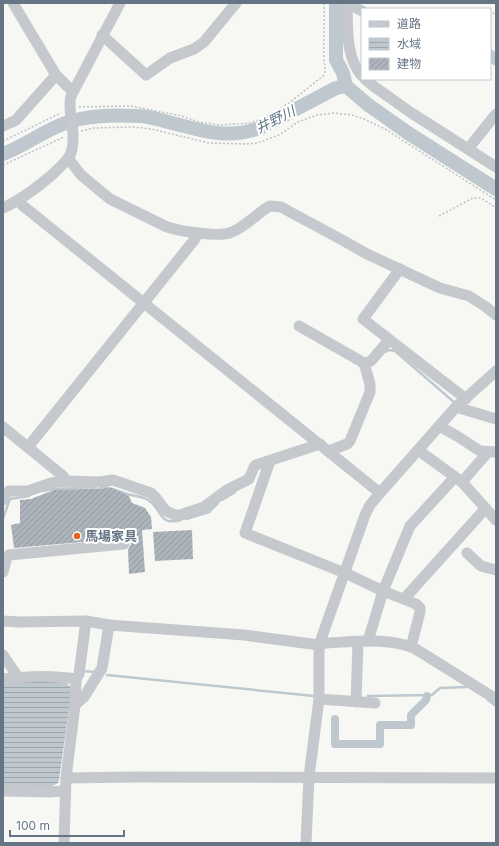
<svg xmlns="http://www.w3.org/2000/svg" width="499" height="846" font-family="Inter,'Noto Sans JP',sans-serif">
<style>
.water{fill:url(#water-rules)}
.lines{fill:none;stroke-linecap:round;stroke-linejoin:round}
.stream{stroke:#bec8ce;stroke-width:2.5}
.canal{stroke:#bec8ce;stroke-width:8}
.river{stroke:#bec8ce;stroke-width:14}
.building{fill:url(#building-hatch)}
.path{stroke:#bec1c3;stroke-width:1.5;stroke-dasharray:2 2;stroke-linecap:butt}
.minor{stroke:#c5c8cc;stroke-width:11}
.poi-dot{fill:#e86123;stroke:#fff;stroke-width:1.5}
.labels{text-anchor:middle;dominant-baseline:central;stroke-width:4;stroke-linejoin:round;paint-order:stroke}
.poi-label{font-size:13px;font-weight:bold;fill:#657586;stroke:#fff;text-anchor:start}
.water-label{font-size:14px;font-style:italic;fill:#617783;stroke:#fff}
</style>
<defs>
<pattern id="water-rules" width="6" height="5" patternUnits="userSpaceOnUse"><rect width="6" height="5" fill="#bec8ce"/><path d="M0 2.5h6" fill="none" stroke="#9ea7ad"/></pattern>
<pattern id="building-hatch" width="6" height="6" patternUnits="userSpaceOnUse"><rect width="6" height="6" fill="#adb4bb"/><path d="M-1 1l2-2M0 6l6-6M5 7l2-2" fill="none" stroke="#90979e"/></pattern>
</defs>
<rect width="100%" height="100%" fill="#f7f8f4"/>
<polygon class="water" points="11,682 65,682 72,688 59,780 58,783 51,787 3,787 3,683"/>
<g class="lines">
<g class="stream">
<polyline points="385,352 389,350 395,351 455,403"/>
<path d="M101,487c10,0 17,4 26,7 7,2 14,2 21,6 15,9 9,26 33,20"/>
<polyline points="43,491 54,489 96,487"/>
<polyline points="222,500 235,492"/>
<polyline points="3,518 10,499 29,496"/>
<polyline points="186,519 209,512 218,503"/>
<polyline points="82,671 95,672"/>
<polyline points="107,675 314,696"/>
<polyline points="368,696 432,695 440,688 467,687"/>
<polyline points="488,700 496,706"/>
</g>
<polyline class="canal" points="335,719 335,744 380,744 380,725 411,725 411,715 426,700 427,696"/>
<g class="river">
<polyline points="336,3 336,60 343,73 346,86"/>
<polyline points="346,86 367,104 408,133 496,189"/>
<path d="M3,154c21,-8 39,-22 60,-30 23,-9 50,-9 75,-8 10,0 20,3 30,6 33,8 58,18 92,6l76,-40 10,-2"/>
</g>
</g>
<g class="building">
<polygon points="112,488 129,496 132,503 145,508 151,517 152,529 142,530 145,572 129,574 128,550 131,544 130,540 127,538 14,548 11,525 20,523 20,500 31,499 54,490"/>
<polygon points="192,530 193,559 155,561 153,532"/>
</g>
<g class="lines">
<g class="path">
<polyline points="490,17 496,10"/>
<path d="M79,107l52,-1 51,10 17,6 22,3 29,-2 16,-6 23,-14 34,-27c4,-6 1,-11 1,-18 -1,-19 1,-37 0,-55"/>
<polyline points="81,131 94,128 133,127 151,129 209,143 246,144 257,143 279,135 298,122 317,115 334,113 352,115 364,119 385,129 496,200"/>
<polyline points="3,141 61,113"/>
<polyline points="3,165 64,137"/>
<polyline points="439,216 473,198 481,198 496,208"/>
</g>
<g class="minor">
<polyline points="13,3 56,75 68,87 73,91"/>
<path d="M347,3c1,25 -2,53 15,73"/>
<polyline points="347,3 362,11"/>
<polyline points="102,35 146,75 170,58 194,49 204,42 236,3"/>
<polyline points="490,55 496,60"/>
<polyline points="365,79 372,85 410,112 496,167"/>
<polyline points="3,126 10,123 16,120 56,75"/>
<polyline points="468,149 496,114"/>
<path d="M68,158l13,17 29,24 57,28c13,4 52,11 65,5 12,-5 23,-16 33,-23l5,-3 11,1 63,34 23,13 73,34 29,8 17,11 10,8"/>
<polyline points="19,200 22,205 380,493"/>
<path d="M3,208c20,-9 35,-21 51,-35 5,-5 11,-10 15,-16 3,-5 4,-12 4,-18 1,-15 -6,-29 -2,-43l49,-93"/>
<polyline points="400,269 363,319 466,399"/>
<polyline points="299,326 364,363 371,361 389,340"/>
<polyline points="456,407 496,419"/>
<polyline points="439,426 457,436 480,451 496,452"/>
<polyline points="3,427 63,476 65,481"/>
<polyline points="28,447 195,239 198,233"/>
<polyline points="418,450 462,482 496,520"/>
<polyline points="329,451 347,444 350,441 370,392 370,384 364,363"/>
<polyline points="270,461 245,533 345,573 383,591 416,604 420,608 420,612 411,647"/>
<polyline points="462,482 488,452"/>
<polyline points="3,500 4,495 9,491 28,491 51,483 65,481 100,482 113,480 151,493 156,498 166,511 175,515 180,515 204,507 227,490 249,479 254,467 256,465 320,444"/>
<polyline points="467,553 481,566 496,570"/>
<polyline points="3,572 7,557 9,555 124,544"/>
<polyline points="404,599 485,509"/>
<path d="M3,621l17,1 66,-1 23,4 135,10 75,10 7,-2c28,-1 61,-6 88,5l82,51"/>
<polyline points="368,641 383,591 410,526 455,477"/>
<polyline points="3,655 18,677"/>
<path d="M3,679c24,-3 49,-4 73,0"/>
<polyline points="319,699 375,703"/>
<polyline points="356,702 358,642"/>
<polyline points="75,705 84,697 102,668 109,625"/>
<polyline points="66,778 135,777 496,778"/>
<polyline points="3,791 49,792 65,791"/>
<polyline points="64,843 66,778 75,705 76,679 79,674 86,621"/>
<polyline points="306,843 309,777 319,699 319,645 365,515 370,505 380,493 456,407 496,371"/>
</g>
</g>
<circle class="poi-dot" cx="77" cy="536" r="4"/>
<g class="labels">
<g class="poi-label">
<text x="85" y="536">馬場家具</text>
</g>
<g class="water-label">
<text transform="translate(275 119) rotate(-27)">井野川</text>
</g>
</g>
<rect width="499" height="846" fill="none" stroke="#657586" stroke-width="8"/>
<rect x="361" y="8" width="130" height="72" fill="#ffffff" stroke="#c1c8cf"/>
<rect x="369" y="21" width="20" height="6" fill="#c5c8cc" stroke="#c1c8cf"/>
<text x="397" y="28" font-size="12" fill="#657586">道路</text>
<rect x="369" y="38" width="20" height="12" fill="url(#water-rules)" stroke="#c1c8cf"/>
<text x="397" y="48" font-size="12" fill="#657586">水域</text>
<rect x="369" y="58" width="20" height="12" fill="url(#building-hatch)" stroke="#c1c8cf"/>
<text x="397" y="68" font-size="12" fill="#657586">建物</text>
<path d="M10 830v6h114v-6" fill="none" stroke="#657586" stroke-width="2"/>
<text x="16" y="830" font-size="12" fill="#657586" stroke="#ffffff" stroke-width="3" paint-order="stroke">100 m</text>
</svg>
